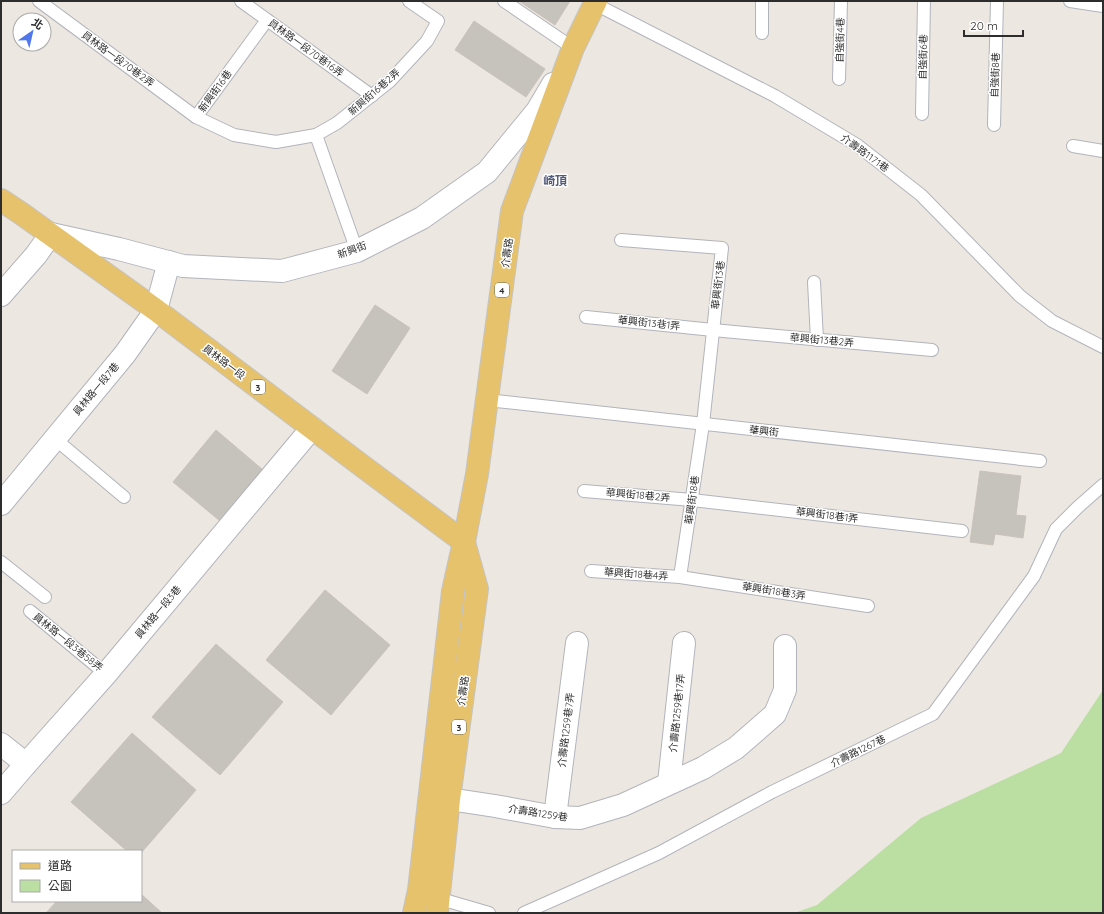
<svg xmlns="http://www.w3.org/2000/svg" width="1104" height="914" font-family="Quicksand,'Noto Sans TC',sans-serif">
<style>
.green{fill:#bbdfa3}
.building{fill:#c6c2bc;stroke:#c9c3bb}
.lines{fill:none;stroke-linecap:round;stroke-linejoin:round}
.service-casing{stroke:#b2b4bc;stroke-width:14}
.minor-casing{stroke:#b2b4bc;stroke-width:24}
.tertiary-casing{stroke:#b2b4bc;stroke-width:24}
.primary-casing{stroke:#c4c4c4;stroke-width:24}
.service{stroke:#fff;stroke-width:12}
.minor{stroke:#fff;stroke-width:22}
.tertiary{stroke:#fff;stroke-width:22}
.primary{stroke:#e6c26d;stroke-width:22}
.labels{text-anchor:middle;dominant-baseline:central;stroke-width:3;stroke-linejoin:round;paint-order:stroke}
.shield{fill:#fff;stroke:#6c6c6c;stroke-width:1}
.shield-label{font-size:9px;font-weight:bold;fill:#2d2d2d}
.street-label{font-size:10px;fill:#2d2d2d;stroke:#fff}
.quarter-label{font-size:12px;font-weight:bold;fill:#515b7b;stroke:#fff}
</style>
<rect width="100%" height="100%" fill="#ede7e1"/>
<polygon class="green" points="1103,690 1103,913 794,913 817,905 921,818 1061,753"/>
<g class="building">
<polygon points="519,1 570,1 555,25"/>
<polygon points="474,21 545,69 526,97 455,50"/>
<polygon points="375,305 410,328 367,394 332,371"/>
<polygon points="216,430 263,470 220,521 173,482"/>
<polygon points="980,471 1021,476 1016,515 1026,516 1023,538 995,534 993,545 970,542"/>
<polygon points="325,590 390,645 331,715 266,660"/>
<polygon points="216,644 283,702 220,775 152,717"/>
<polygon points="132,733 196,790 141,853 141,851 127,851 71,802"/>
<polygon points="141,894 162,913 46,913 57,901 141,901"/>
</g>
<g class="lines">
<g class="service-casing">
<g id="service">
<polyline points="39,1 196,117 234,135 276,142 316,135 337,123 390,81 427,41 438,21 409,1"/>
<polyline points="241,1 372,96"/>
<polyline points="504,1 573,48"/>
<polyline points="1070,1 1103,6"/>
<polyline points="595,4 775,96 857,145 921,195 1020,296 1052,321 1103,347"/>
<polyline points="762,33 762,1"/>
<polyline points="839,79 841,1"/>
<polyline points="922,114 924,1"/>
<polyline points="196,117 267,20"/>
<polyline points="994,125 997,1"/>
<polyline points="316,135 357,251"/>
<polyline points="1073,146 1103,151"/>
<polyline points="621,240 722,248 703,424 680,577"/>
<polyline points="814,282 817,340"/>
<polyline points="586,317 713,330 932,350"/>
<polyline points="487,400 1040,461"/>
<polyline points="54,438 124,497"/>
<polyline points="584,491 692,500 962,531"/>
<polyline points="1,562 45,597"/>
<polyline points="591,571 680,577 868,606"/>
<polyline points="30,611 106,674"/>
<polyline points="434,897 489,913"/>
<polyline points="524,913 659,853 772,792 933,714 1034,576 1056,529 1078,507 1103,485"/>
</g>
</g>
<g class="minor-casing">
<g id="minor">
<polyline points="1,295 36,255 51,234"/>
<polyline points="1,504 125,354 156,310 169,262"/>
<polyline points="1,744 26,764"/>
<polyline points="669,783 684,643"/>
<polyline points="1,793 26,764 106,674 312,428"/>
<polyline points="449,799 495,806 555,817 580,818 623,805 703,768 736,748 775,714 785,690 785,646"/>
<polyline points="555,817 577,643"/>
</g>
</g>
<g class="tertiary-casing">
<polyline id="tertiary" points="51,234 119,249 183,266 282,271 357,251 422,218 487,172 537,111 553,84"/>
</g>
<g class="primary-casing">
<g id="primary">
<polyline points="1,200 22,214 156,310 357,462 464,542"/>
<polyline points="414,913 419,890 453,591 464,542 477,474 512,211 573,48 596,1"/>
<polyline points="437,913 449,799 477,589 465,546"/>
</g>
</g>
<use href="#service" class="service"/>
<use href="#minor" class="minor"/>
<use href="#tertiary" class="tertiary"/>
<use href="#primary" class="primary"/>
</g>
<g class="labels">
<g class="shield">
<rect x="495" y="283" width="14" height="14" rx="3"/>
<rect x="251" y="380" width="14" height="14" rx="3"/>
<rect x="452" y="720" width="14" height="14" rx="3"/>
</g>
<g class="shield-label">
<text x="502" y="290">4</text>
<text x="258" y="387">3</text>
<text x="459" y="727">3</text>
</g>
<g class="street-label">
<text transform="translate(840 40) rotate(-89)">自強街4巷</text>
<text transform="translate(306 48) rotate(36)">員林路一段70巷16弄</text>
<text transform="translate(923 57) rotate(-89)">自強街6巷</text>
<text transform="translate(118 59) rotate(36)">員林路一段70巷2弄</text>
<text transform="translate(995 75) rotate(-88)">自強街8巷</text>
<text transform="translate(215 91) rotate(-54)">新興街16巷</text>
<text transform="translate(374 92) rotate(-41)">新興街16巷2弄</text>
<text transform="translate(865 153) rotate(36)">介壽路1171巷</text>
<text transform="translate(352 250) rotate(-20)">新興街</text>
<text transform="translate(507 253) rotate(-82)">介壽路</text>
<text transform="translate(718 285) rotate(-83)">華興街13巷</text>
<text transform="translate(649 323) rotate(6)">華興街13巷1弄</text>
<text transform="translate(822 340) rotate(5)">華興街13巷2弄</text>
<text transform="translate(224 362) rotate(37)">員林路一段</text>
<text transform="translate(96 389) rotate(-50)">員林路一段7巷</text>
<text transform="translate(764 431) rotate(6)">華興街</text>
<text transform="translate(638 495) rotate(5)">華興街18巷2弄</text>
<text transform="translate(692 500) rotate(-82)">華興街18巷</text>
<text transform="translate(827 515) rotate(7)">華興街18巷1弄</text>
<text transform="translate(636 574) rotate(4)">華興街18巷4弄</text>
<text transform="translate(774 591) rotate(9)">華興街18巷3弄</text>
<text transform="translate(158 612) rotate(-50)">員林路一段3巷</text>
<text transform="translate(68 642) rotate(39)">員林路一段3巷58弄</text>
<text transform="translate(463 691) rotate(-82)">介壽路</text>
<text transform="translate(677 713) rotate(-84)">介壽路1259巷17弄</text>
<text transform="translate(566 730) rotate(-83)">介壽路1259巷7弄</text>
<text transform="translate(858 751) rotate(-26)">介壽路1267巷</text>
<text transform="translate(538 813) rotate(9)">介壽路1259巷</text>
</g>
<g class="quarter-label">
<text x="555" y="180">崎頂</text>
</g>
</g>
<rect width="1104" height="914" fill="none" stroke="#2d2d2d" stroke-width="4"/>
<rect x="12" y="850" width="130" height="52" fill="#ffffff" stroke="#ababab"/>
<rect x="20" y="863" width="20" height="6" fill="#e6c26d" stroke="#ababab"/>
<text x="48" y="870" font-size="12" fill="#2d2d2d">道路</text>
<rect x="20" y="880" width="20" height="12" fill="#bbdfa3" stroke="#ababab"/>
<text x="48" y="890" font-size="12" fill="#2d2d2d">公園</text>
<g transform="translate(32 32) rotate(34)"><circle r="19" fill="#ffffff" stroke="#ababab"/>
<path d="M0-3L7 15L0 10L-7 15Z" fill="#5077ec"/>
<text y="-6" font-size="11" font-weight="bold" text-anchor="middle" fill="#2d2d2d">北</text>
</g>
<path d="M964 30v6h59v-6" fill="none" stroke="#2d2d2d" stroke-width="2"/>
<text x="970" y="30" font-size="12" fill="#2d2d2d" stroke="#ffffff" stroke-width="3" paint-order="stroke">20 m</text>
</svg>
